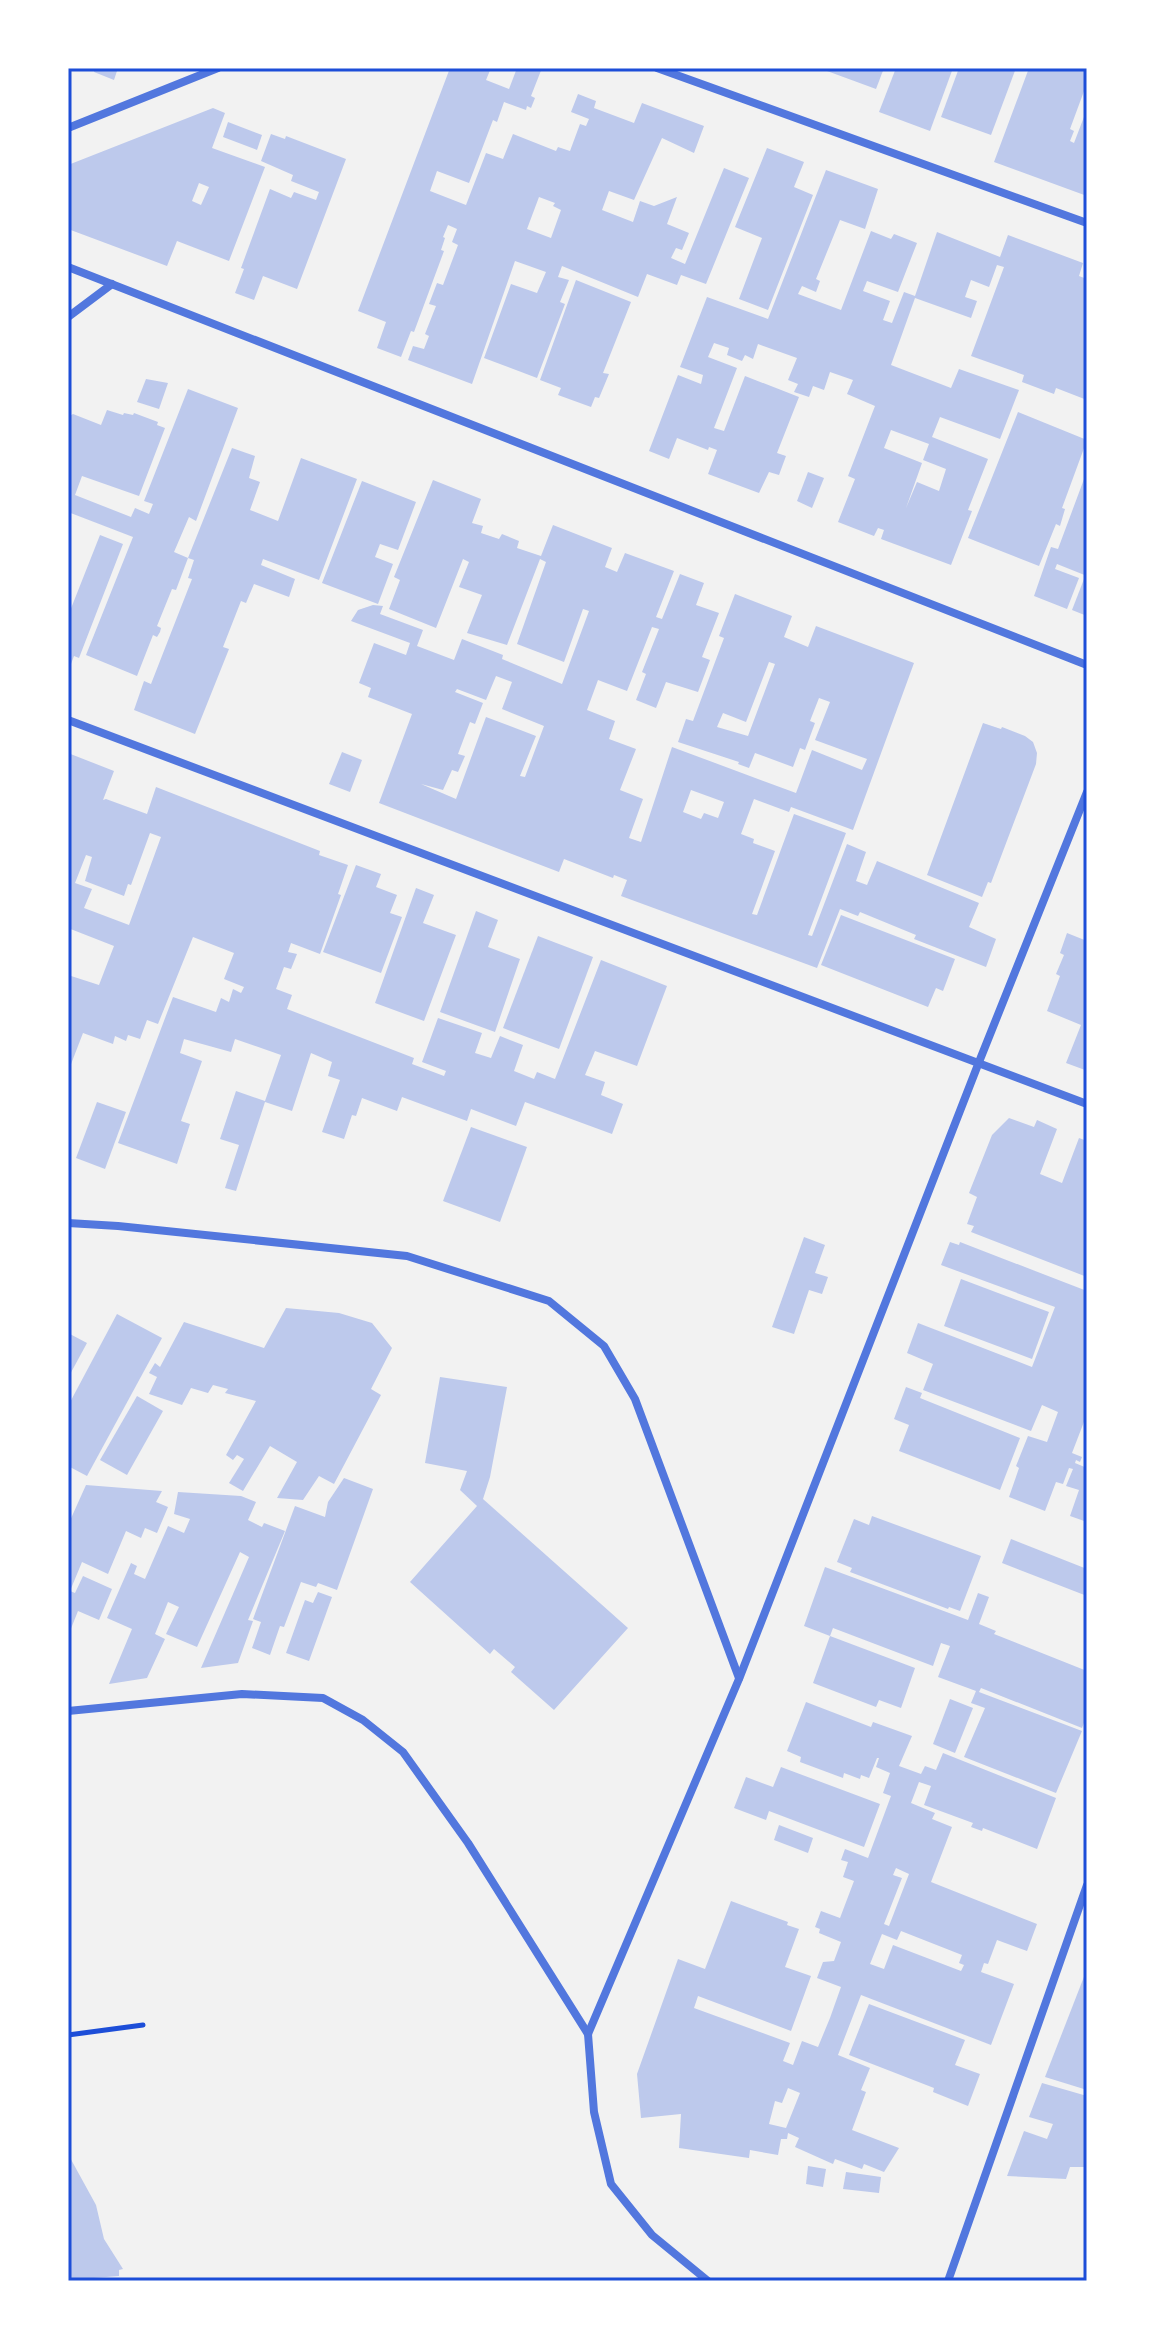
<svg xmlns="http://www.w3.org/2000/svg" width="1155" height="2349" font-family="'Space Grotesk',sans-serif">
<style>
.building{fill:#bdc9ec;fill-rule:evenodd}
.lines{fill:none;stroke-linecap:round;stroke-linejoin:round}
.path{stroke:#1d4ed8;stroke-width:5}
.minor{stroke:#5277de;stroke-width:8}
.neatline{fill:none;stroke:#1d4ed8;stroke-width:3}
</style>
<rect width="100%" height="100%" fill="#f2f2f2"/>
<g class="building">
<polygon points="95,68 118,68 114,80 94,72"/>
<path d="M450,68h41l-5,12 23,9 8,-21h25l-11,28 4,2 -4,10 -4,-2 -1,4 -22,-8 -7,20 -4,-2 -24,63 -32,-12 -7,20 36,14 20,-52 17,6 10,-25 43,17 2,-4 12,4 10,-27 6,2 3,-7 -18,-7 7,-18 18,7 -2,7 40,15 8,-20 62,23 -10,27 -32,-15 -28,62 -25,-9 -7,19 31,12 7,-21 14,5 23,-9 -10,27 22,9 -7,17 -6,-2 -5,10 14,6 39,-96 25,10 -43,106 -25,-9 -4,10 -30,-11 -9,23 -76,-31 -4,11 11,3 -9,22 5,2 -28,74 -53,-20 27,-74 26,9 9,-21 -31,-11 -43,123 -64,-24 5,-14 11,3 5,-13 -4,-2 11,-28 -7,-2 8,-21 6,2 15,-40 -6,-3 5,-13 -9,-4 -5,12 2,1 -4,12 3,1 -30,81 -3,-1 -10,26 -24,-9 9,-26 -28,-11zM539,197l16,6 -2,3 8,4 -10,28 -24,-9z"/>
<polygon points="828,68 884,68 876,89 827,71"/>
<polygon points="896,68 953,68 930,131 879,112"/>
<polygon points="959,68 1016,68 991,135 941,117"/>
<polygon points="1029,68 1087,68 1087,83 1070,129 1074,131 1070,141 1074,143 1087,109 1087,196 994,162"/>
<path d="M213,108l12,5 -13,35 53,19 -36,94 -52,-20 -10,25 -99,-37v-64zM199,183l10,4 -8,18 -9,-4z"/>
<polygon points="228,122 262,135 257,150 223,137"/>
<polygon points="271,134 285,139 286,136 346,159 297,289 263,276 254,300 235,293 244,269 241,268 270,189 291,198 294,192 316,200 319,192 291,181 293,175 261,161"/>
<polygon points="767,148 804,162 794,187 813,195 768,310 739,299 762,238 735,227"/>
<path d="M826,170l52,19 -13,40 -25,-9 -24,59 4,2 -4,11 -14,-6 -4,8 43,16 30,-79 20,8 3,-5 23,9 -19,49 -31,-11 -4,10 27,10 -7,19 9,3 12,-31 11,4 22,-64 63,25 8,-22 75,28 -4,13 8,3v121l-31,-12 -2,6 -32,-12 2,-7 -53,-19 33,-89 -7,-2 -8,22 -18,-7 -6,17 12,4 -6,17 -56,-20 -24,67 60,23 8,-19 60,21 -19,49 -60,-22 -8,20 56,22 -20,51 4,1 -21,54 -70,-26 3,-9 -6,-2 -4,8 -36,-14 17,-43 -7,-3 27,-70 -28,-12 6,-14 -23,-8 -6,18 -11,-4 -4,11 -15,-5 4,-8 -10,-4 9,-22 -39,-14 -5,15 -8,-4 -3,6 -15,-6 2,-7 -15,-5 -6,14 29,11 -23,60 10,3 21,-55 54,21 -22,56 9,3 -7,19 -10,-3 -10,21 -51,-19 9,-24 -8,-3 -1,3 -31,-12 -8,21 -20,-8 29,-76 23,9 2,-9 -23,-8 27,-70 61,22zM891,430l38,14 -6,16 23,9 -7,22 -22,-9 -11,26 16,-45 -38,-15z"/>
<polygon points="576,280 631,302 603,373 609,374 599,398 595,397 591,407 558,395 561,388 540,380"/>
<polygon points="146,379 168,383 159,409 137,402"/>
<polygon points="188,389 238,408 196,521 189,517 174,552 188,558 176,590 172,589 157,626 161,628 160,632 157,637 153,635 137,676 86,655 133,537 68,512 68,417 73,414 101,425 107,410 123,415 124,413 133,415 134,413 158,422 157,425 165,428 139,496 82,476 75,495 131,517 135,508 149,514 153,504 144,501"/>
<polygon points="1018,412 1087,440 1062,508 1065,509 1060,526 1056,524 1039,566 968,538"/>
<polygon points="232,448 255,456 249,478 260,482 250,510 278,521 301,458 357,479 319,580 263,559 261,565 295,579 289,597 254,584 246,603 241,601 223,647 229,649 195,734 134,710 144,681 151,684 192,579 188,578 194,560 188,558"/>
<polygon points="1087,471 1087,576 1057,564 1055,569 1079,578 1067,609 1034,596 1051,547 1058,549"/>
<polygon points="808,472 824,478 812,508 797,501"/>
<path d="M433,480l48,19 -9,24 11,3 -2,7 18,6 3,-5 17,7 -2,7 24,8 12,-31 59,23 -7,19 12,5 8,-19 49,18 -18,46 6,2 18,-45 24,9 -8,22 23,8 -17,44 8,3 -12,32 -32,-10 -10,26 -20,-8 10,-26 -4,-2 17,-43 -7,-2 -25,64 -29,-11 -11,30 28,11 -6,18 27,10 -16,41 23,9 -14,39 12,4 31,-95 124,46 16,-43 50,20 5,-11 -52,-19 15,-38 -11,-4 -9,23 5,2 -10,27 -5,-2 -7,19 -38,-14 -6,15 -11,-4 1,-2 -61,-20 8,-23 7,2 31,-83 -5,-2 16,-42 57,22 -8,21 24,10 8,-21 98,37 -61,167 -62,-23 -2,5 -35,-13 -13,35 13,5 -1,4 22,8 -23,63 5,1 37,-101 52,19 -38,102 4,1 35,-92 19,8 -10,29 11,4 10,-24 102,42 -10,24 27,12 -10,28 -72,-28 2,-4 -56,-23 -2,4 -18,-7 -23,59 -196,-72 6,-16 -13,-5 -1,3 -49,-19 -5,13 -180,-69 33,-89 -44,-17 3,-9 -12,-5 15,-40 32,12 4,-12 -59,-22 7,-11 15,-5 10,1 -3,8 43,16 -6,16 37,14 8,-21 41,16 -1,4 60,25 27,-73 -6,-2 -19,53 -47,-18 29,-82 -6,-3 -33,86 -40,-12 15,-38 -23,-8 10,-25 -6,-3 -27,69 -47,-19 11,-29 -6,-3zM769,662l6,2 -27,72 -31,-9 6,-14 23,9zM496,676l16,6 -10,27 42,17 -19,51 -5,-1 16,-40 -50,-19 -30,82 -35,-15 22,6 9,-20 6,2 7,-16 -7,-2 12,-32 5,2 8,-21 -28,-11 2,-3 29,11zM691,790l33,12 -6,16 -14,-5 -3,6 -18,-7z"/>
<polygon points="362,481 416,502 398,550 380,544 375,557 393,564 378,604 322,583"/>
<polygon points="100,535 123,544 79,658 74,656 68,672 68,616"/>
<polygon points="1084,579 1087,581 1087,616 1072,610"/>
<polygon points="983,723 1001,729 1002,727 1025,736 1033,742 1037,753 1036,764 991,883 988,882 982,897 927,875"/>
<polygon points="342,752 362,760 350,792 329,784"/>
<path d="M68,753l46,18 -11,29 3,-1 41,15 9,-27 164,64 -1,4 29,10 -10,29 3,1 -21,59 -29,-11 -3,9 9,2 -6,15 -7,-2 -8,22 16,6 -5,14 127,49 -2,6 32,12 2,-5 -24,-9 16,-44 44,15 -7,20 16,5 9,-22 23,9 -9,26 20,8 3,-7 18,7 46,-119 66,26 -30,80 -42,-15 -10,24 20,7 -4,13 22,9 -11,30 -87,-32 -9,24 -45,-17 -4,12 -65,-24 -5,14 -35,-13 -6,18 -4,-1 -8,24 -22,-7 18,-52 -12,-4 4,-14 -21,-9 -19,58 -27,-9 -29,89 -11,-3 14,-43 -19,-6 16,-48 29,10 16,-46 -46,-16 -4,13 -47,-13 -4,14 22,8 -21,60 9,3 -13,40 -59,-21 55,-146 43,15 5,-14 8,4 4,-13 8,4 3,-6 -20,-8 10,-26 -41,-16 -35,87 -11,-4 -7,19 -12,-4 -2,6 -11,-5 -2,8 -30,-11 -15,39v-97l31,10 15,-39 -46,-18zM150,833l11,4 -32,88 -45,-17 8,-19 -17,-6 11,-28 6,2 -7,24 39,15 4,-12 3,1z"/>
<polygon points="356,865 381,874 376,887 397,895 390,913 402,917 381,973 323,952"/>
<polygon points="416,888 434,895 423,923 456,935 424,1021 375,1003"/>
<polygon points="476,911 498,920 488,947 520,959 495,1032 440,1012"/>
<polygon points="841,915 955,959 943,991 936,988 928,1007 821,965"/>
<polygon points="1067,933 1087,941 1085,1070 1066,1063 1081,1025 1047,1011 1060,976 1056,974 1064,955 1060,953"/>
<polygon points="538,936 593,957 559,1049 503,1028"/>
<polygon points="97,1102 126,1112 105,1169 76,1158"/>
<polygon points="1009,1118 1034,1127 1037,1120 1057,1129 1040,1174 1062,1183 1079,1138 1087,1141 1087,1277 971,1232 974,1226 967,1224 977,1197 969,1193 992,1135"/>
<polygon points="471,1127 527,1147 500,1222 443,1201"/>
<polygon points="804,1237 825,1245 815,1273 828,1277 822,1294 809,1290 794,1334 772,1327"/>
<polygon points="950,1242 959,1245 960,1242 1087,1291 1087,1414 1072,1453 1082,1457 1080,1462 1076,1460 1075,1463 1087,1468 1087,1522 1070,1516 1079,1490 1066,1486 1073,1469 1069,1468 1063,1484 1056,1482 1045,1511 1009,1497 1019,1468 1016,1466 1028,1436 1047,1442 1058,1412 1042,1405 1031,1431 923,1390 933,1364 907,1353 918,1323 1032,1367 1055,1307 941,1265"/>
<polygon points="961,1279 1049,1312 1032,1359 944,1326"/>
<polygon points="286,1308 339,1313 372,1323 392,1348 371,1389 381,1395 334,1484 319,1476 303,1500 277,1498 297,1462 270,1446 243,1491 229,1483 244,1459 237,1455 233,1460 226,1455 256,1401 225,1393 228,1389 213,1385 208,1393 191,1388 182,1405 149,1394 157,1377 149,1373 155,1363 160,1367 184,1322 264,1348"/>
<polygon points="117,1314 162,1338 87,1476 68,1466 68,1406"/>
<polygon points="68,1333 87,1343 68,1378"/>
<polygon points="440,1377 507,1387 490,1477 483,1499 628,1628 554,1710 511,1672 515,1667 494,1649 490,1654 410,1582 477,1506 460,1490 467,1471 425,1463"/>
<polygon points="906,1387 922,1393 920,1398 1020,1438 1000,1490 899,1451 909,1425 894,1419"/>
<polygon points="137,1396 163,1411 127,1475 100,1460"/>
<polygon points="344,1478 373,1489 337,1590 318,1583 316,1587 301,1582 284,1627 280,1626 270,1655 252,1648 261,1622 253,1619 295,1506 325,1517 328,1502"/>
<polygon points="86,1485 162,1491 156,1502 168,1507 157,1533 145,1528 141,1538 126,1531 108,1574 82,1562 70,1591 75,1593 83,1576 112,1589 99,1620 78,1611 68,1636 68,1525"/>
<polygon points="178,1492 241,1496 256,1502 248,1520 262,1527 264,1523 285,1531 248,1620 253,1621 238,1663 201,1668 249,1557 240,1552 197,1647 166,1634 179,1607 168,1602 155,1634 165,1639 147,1678 109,1684 132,1629 107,1618 131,1563 137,1566 134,1574 145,1579 168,1526 184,1533 190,1519 174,1514"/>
<polygon points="872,1516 981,1556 960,1611 949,1607 948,1609 850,1572 852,1568 837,1562 854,1519 869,1525"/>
<polygon points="1011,1539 1087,1569 1087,1596 1002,1563"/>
<polygon points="825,1567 968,1620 978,1593 989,1597 979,1624 996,1631 994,1634 1087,1671 1087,1715 1082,1728 981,1688 979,1692 1082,1731 1056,1793 964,1757 985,1708 971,1703 976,1691 938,1677 950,1646 941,1643 933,1666 833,1628 830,1636 804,1626"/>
<polygon points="318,1592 332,1597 309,1661 286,1653 305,1600 313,1603"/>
<polygon points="830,1636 915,1668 901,1708 879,1700 876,1707 813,1683"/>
<polygon points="950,1699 973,1708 955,1753 933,1744"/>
<path d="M806,1702l65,25 2,-5 39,14 -13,30 22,8 4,-8 11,4 7,-17 113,45 -19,51 -54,-21 -1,3 -11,-4 2,-4 -49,-18 7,-19 -12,-4 -8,21 24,10 -3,6 20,8 -21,55 106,42 -10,27 -30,-11 -9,24 -4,-1 -3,9 33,12 -23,61 -130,-50 -23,60 32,13 -9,22 5,2 -14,38 47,18 -15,24 -20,-8 -2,5 -27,-10 -2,5 -38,-17 4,-9 -11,-5 -1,6h-6l-3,16 -28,-5 -1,8 -70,-10 2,-34 -40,4 -4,-44 41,-115 27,10 26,-68 57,21 -1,3 12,4 -14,38 26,9 -20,55 -93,-35 -4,12 96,35 -7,18 10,4 9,-24 16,6 12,-29 11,-31 -24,-9 6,-16 11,-1 7,-19 -22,-9 1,-4 -5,-2 6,-16 19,7 14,-37 -11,-4 5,-15 -7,-2 4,-11 23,9 23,-62 -8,-3 7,-20 -14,-6 3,-9h-2l-8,20 -8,-3 -1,4 -16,-6 -1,5 -43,-16 1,-5 -14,-6zM896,1868l13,6 -20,52 -5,-2 18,-46 -9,-3zM901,1931l61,24 -3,8 5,2 -3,6 -68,-26 -9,24 -14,-5 12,-30 15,6zM788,2088l12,5 -14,35 -17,-4 6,-23 7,2z"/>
<polygon points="781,1767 880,1804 864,1847 769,1811 766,1820 734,1808 746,1777 773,1787"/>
<polygon points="779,1825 813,1838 808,1853 774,1840"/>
<polygon points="1087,1969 1087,2090 1045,2077"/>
<polygon points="869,2004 965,2040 955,2065 980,2074 968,2106 933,2092 934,2088 849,2055"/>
<polygon points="1042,2083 1087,2096 1087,2167 1070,2167 1066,2179 1007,2176 1024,2131 1047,2139 1053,2124 1029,2117"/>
<polygon points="68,2154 96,2205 104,2239 123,2269 119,2270 119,2276 68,2280"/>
<polygon points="808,2166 826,2169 823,2187 806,2184"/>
<polygon points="846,2172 881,2177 879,2193 843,2189"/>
</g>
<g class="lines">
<polyline class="path" points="68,2035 143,2025"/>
<g class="minor">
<polyline points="657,68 1087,223"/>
<polyline points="68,128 218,68"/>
<polyline points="68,267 1087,665"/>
<polyline points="68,317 112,284"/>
<polyline points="68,720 1087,1104"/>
<polyline points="68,1223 118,1226 407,1256 549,1301 604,1346 635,1399 739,1678"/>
<polyline points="68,1711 242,1694 323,1698 363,1720 403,1752 468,1843 588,2034"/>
<polyline points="708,2281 652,2235 611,2184 594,2112 588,2034 739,1679 979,1062 1087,792"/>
<polyline points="948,2281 1087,1885"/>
</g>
</g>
<rect width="1155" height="2349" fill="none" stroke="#ffffff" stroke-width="140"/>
<rect x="70" y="70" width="1015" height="2209" class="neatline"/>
</svg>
